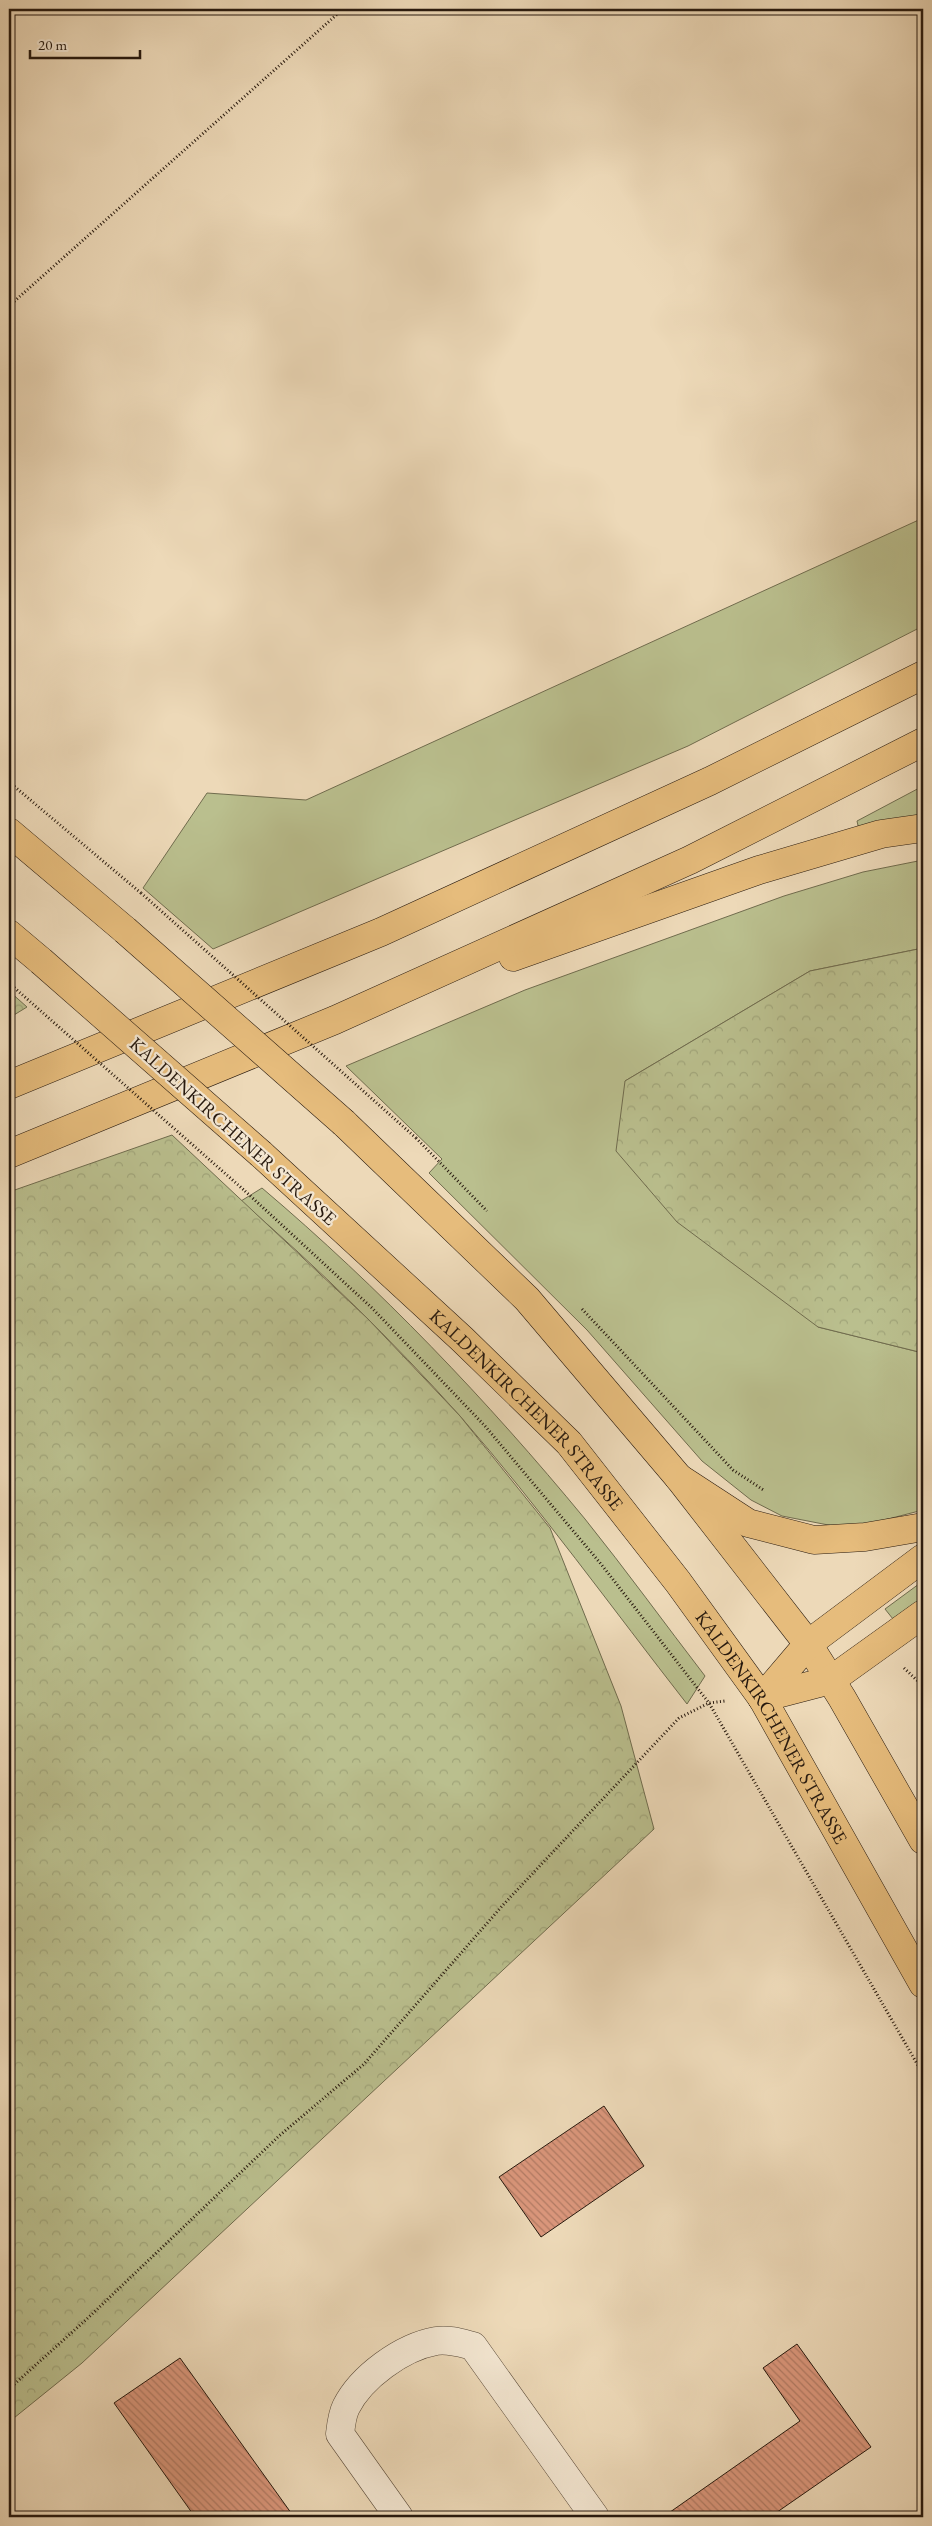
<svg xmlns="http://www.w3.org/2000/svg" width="932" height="2526" font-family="'EB Garamond',serif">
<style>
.green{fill:#babf8e;stroke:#706c4e}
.forest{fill:url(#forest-crowns);stroke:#706c4e}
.building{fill:url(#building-back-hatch);stroke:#27190e}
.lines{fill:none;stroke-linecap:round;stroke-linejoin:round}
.minor-casing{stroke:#584938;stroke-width:29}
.major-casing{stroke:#27190e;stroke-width:29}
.highway-casing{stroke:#27190e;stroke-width:29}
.path{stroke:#27190e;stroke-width:3;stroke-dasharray:1 2.5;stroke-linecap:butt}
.minor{stroke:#f3e6d1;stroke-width:28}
.major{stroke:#e6bc7c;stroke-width:28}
.highway{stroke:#e6bc7c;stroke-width:28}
.major-bridge-casing{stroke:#27190e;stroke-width:29;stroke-linecap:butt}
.path-bridge{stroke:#27190e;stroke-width:3;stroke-dasharray:1 2.5;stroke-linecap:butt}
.major-bridge{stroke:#e6bc7c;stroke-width:28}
.labels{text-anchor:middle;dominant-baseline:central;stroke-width:4.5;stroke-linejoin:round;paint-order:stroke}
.street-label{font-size:19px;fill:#27190e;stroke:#f3e6d1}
</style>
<defs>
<pattern id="forest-crowns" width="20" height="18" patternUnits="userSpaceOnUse" patternTransform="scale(1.25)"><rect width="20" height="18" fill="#babf8e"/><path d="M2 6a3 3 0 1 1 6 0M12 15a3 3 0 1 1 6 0" fill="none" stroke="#a0a479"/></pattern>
<pattern id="building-back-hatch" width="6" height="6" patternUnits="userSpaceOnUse" patternTransform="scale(1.25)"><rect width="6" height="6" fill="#da967b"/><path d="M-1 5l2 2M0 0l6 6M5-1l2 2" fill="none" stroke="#b17a63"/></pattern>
</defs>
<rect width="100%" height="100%" fill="#edd9b8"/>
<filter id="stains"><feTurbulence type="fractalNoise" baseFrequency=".004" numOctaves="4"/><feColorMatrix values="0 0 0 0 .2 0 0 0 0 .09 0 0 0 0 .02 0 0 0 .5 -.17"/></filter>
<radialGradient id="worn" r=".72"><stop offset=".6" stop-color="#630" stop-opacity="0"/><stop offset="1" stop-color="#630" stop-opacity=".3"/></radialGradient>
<g class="green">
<polygon points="923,518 923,626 688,746 213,949 143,888 207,793 306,800"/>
<polygon points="923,786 923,816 859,830 857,821"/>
<polygon points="923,860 923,948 810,971 625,1081 818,1327 923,1353 923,1510 849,1529 782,1516 751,1500 702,1461 587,1330 429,1173 442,1159 346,1066 525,990 784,896 863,872"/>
<path d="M262,1188c118,100 225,212 323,331 41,51 80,105 120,157l-18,28c-75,-96 -147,-196 -227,-288 -68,-76 -142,-148 -219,-215z"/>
<polygon points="923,1581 923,1598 893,1619 885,1609"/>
</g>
<g class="forest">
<polygon points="923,948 923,1353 818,1327 677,1222 616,1151 625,1081 810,971"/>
<polygon points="9,991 27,1007 9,1018"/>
<polygon points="172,1135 368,1319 460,1416 550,1528 621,1706 654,1829 82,2363 9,2422 9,1192"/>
</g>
<g class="building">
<polygon points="604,2106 644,2166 541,2237 499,2177"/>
<polygon points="797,2344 871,2447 770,2517 663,2517 800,2421 763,2368"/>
<polygon points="180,2358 294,2517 195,2517 114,2403"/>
</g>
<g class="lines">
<g class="minor-casing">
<path id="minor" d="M399,2517l-59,-83c1,-9 2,-19 6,-27 15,-30 56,-60 90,-66 13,-2 25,2 37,5l122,171"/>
</g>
<g class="major-casing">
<g id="major">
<polyline points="9,832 125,930"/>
<polyline points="9,934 41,961"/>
<polyline points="344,1123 527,1299 679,1478 808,1644 842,1698 923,1840"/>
<path id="s1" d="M261,1154l201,185 107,104 109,139 84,116 161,286"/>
</g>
</g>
<g class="highway-casing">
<g id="highway">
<polyline points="513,957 759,870 881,834 923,828"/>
<polyline points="9,1085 381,932 710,781 923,675"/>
<polyline points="9,1154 335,1020 690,860 923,742"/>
<polyline points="679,1478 748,1523 814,1540 865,1537 923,1527"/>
<polyline points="762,1698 808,1644 923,1558"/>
<polyline points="762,1698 831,1680 923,1614"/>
</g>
</g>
<g class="path">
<polyline points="9,306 343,9"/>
<polyline points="9,782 141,893"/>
<polyline points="416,1138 487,1211"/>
<polyline points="245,1191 372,1308 485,1426 601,1564 709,1703 923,2074"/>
<polyline points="582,1309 733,1470 765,1491"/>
<polyline points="904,1668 923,1686"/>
<polyline points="9,2389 89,2317 279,2136 364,2064 503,1905 679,1718 709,1703 725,1701"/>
</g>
<use href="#minor" class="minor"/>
<use href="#major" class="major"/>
<use href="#highway" class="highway"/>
<g class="major-bridge-casing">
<g id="major-bridge">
<polyline points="125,930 344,1123"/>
<polyline points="41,961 261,1154"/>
</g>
</g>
<g class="path-bridge">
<polyline points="141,893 416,1138"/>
<polyline points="9,983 245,1191"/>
</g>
<use href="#major-bridge" class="major-bridge"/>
</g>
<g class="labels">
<g class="street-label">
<text transform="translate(233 1131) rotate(42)">KALDENKIRCHENER STRASSE</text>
<text stroke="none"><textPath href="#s1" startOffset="369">KALDENKIRCHENER STRASSE</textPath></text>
<text stroke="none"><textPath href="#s1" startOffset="772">KALDENKIRCHENER STRASSE</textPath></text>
</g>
</g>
<rect width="932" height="2526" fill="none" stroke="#edd9b8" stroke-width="30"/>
<rect x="10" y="10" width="912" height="2506" fill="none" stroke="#27190e" stroke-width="2.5"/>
<rect x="15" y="15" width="902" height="2496" fill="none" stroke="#27190e"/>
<path d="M30 50v8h110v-8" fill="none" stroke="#27190e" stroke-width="2.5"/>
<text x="38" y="50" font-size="15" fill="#27190e" stroke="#f3e6d1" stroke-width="4" paint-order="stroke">20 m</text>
<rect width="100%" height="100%" filter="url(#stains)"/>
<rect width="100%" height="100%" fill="url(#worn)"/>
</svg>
